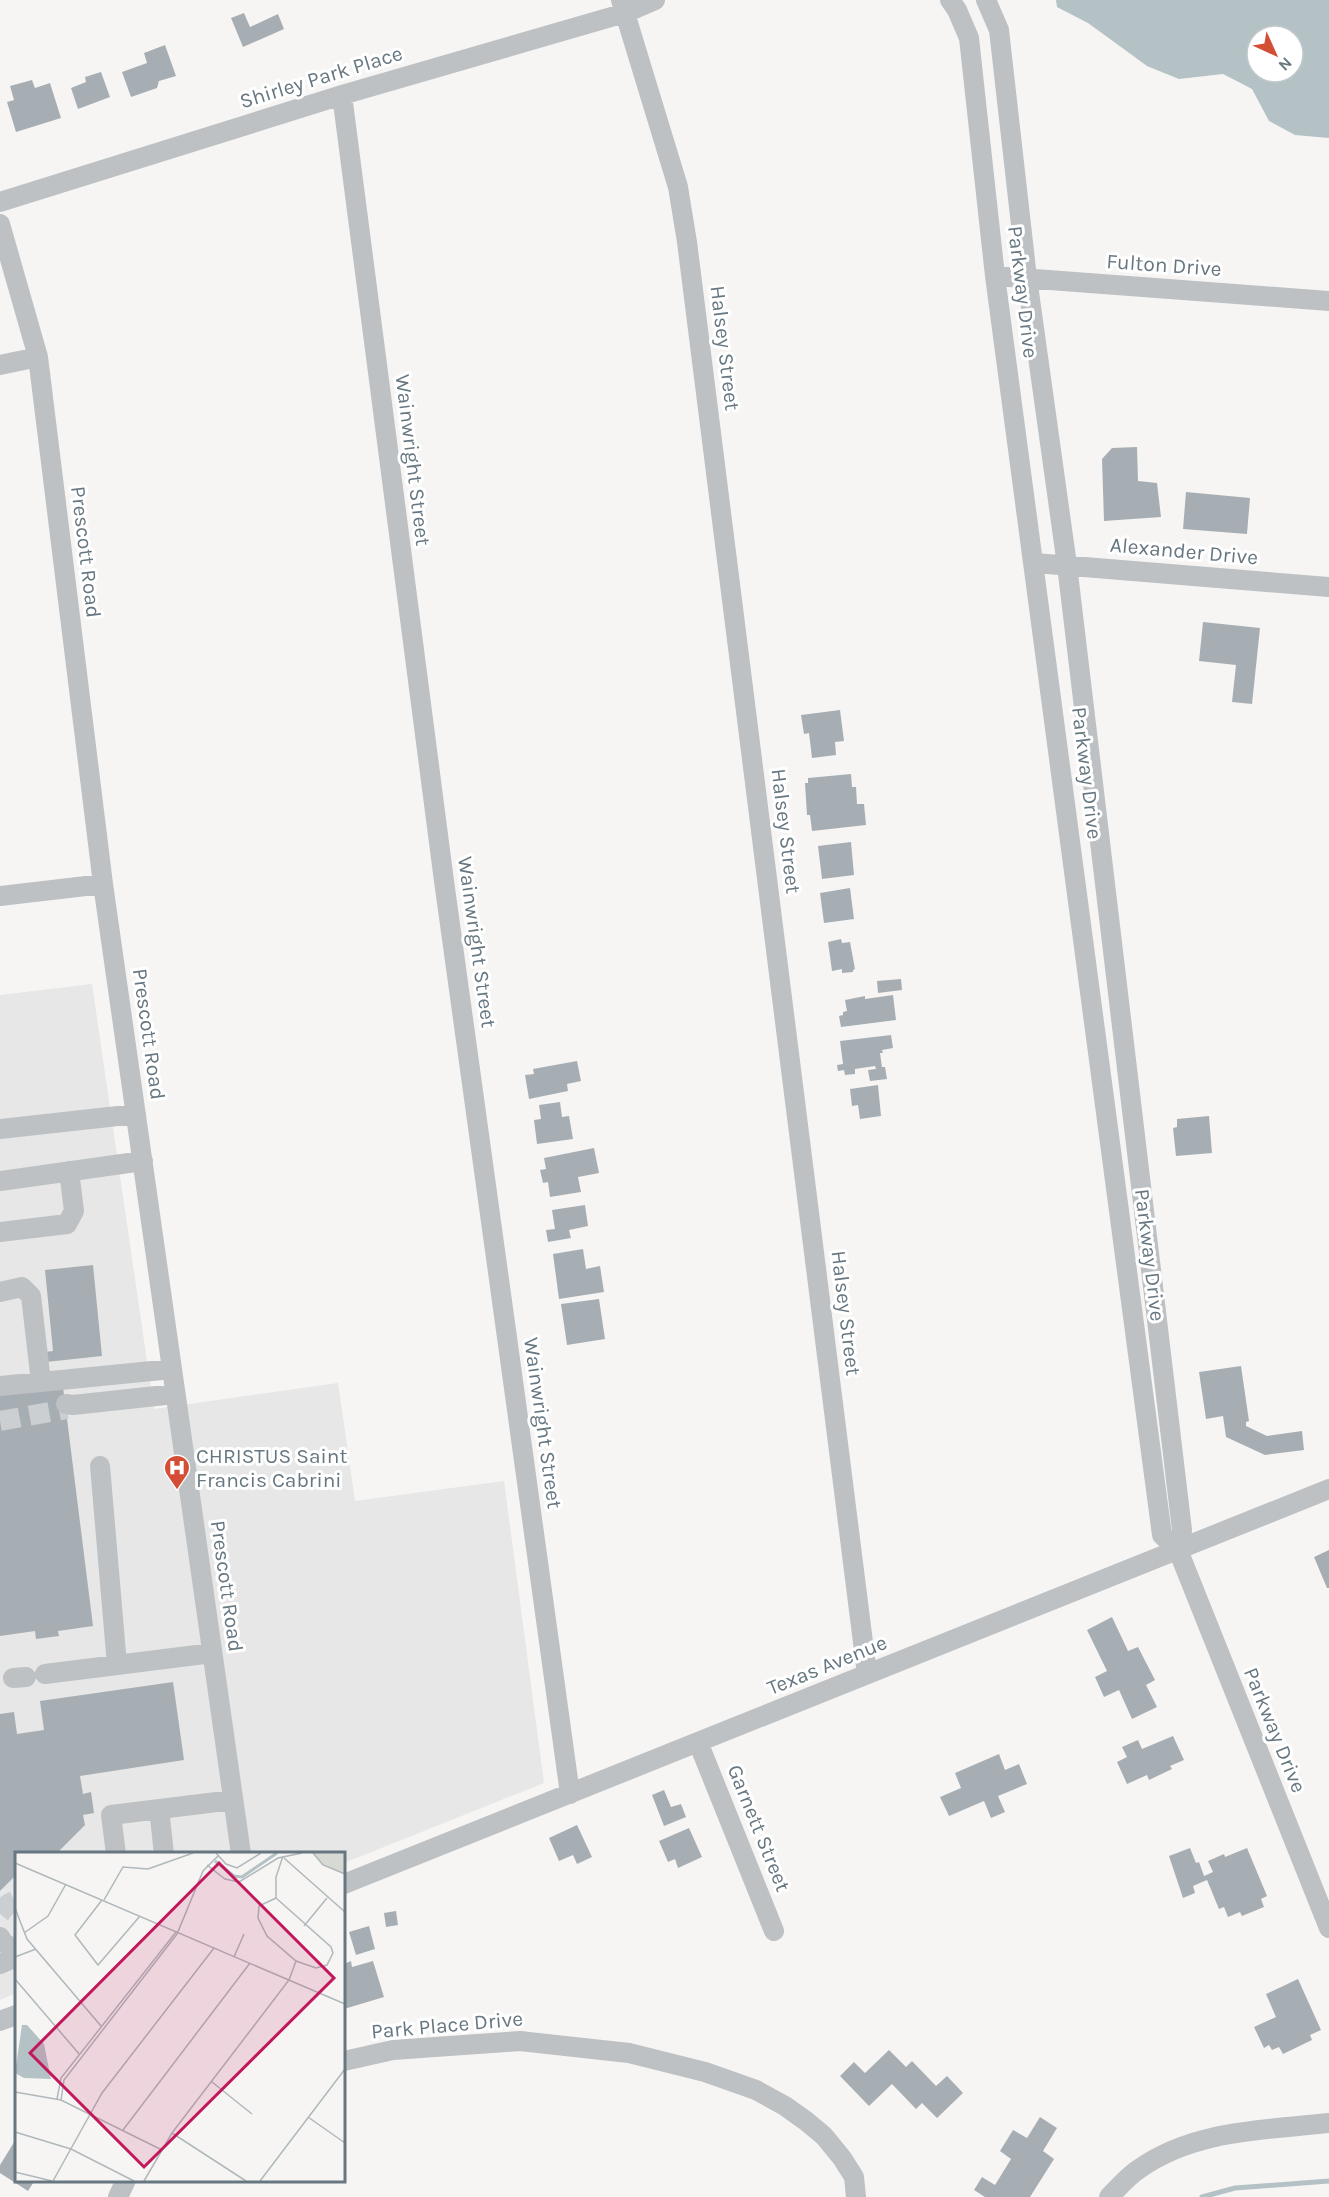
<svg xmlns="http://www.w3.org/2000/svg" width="1329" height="2197" font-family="Karla,sans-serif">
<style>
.built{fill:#e6e7e6}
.water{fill:#b5c2c5;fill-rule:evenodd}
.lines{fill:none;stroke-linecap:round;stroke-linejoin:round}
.stream{stroke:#b5c2c5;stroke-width:5}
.building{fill:#a7aeb3}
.minor-tunnel{stroke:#cbcfd1;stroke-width:20;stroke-dasharray:20 10;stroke-linecap:butt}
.minor{stroke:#bdc1c4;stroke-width:20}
.labels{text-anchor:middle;stroke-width:6;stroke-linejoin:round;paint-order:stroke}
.street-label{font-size:21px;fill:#677781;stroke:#fff}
.poi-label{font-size:21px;fill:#677781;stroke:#fff;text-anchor:start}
.inset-river{fill:none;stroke:#b5c2c5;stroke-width:3}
.inset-road{fill:none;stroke:#b0b8bb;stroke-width:1.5}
.view{fill:#c2185b;fill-opacity:0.15;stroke:#c2185b;stroke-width:3}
.inset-edge{fill:none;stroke:#677781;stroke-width:3}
</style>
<rect width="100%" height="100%" fill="#f6f5f3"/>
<path class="built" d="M92,984L154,1409L338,1383L355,1501L504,1481L544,1783L344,1863V1854H16V1993L0,2000V995Z"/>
<path class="water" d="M1056,0H1329V138L1295,135L1269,121L1252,89L1223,74L1179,79L1147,66L1088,23L1057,7ZM1257,36H1293V72H1257Z"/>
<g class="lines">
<path class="stream" d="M1202,2197L1235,2188L1329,2181"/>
</g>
<path class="building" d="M244,13L250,27L278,14L284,29L243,47L231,18Z
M165,45L176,76L159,81L157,88L131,97L122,72L147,63L144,53Z
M101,72L110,97L78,109L71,88L86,82L85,77Z
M32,80L35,88L50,83L61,118L16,132L7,102L14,100L10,86Z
M1137,447L1138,481L1157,483L1161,517L1104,521L1102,459L1112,448Z
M1186,492L1250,498L1247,534L1183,529Z
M1203,622L1260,628L1252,704L1232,702L1236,665L1199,661Z
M840,710L844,741L835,742L836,755L812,758L809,733L804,734L801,715Z
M851,774L852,787H856L857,804H864L866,825L812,831L810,815H807L805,783H808V778Z
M851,842L854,875L822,879L818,846Z
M850,888L854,919L824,923L820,893Z
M841,939L842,943L850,942L855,969L853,970V972L842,973V969L832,971L828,942Z
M901,979L902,990L878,993L877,981Z
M893,995L896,1020L841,1027L839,1016L843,1015V1012L847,1011L845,1000L865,996V999Z
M891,1035L893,1048L882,1050L883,1053H880L882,1067H885L887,1079L870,1081L868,1070L876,1069L875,1066L855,1069V1074L845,1075L844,1070L838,1071L837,1065L843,1064L840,1041Z
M577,1061L581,1081L567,1084L568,1091L529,1099L525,1075L534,1074L533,1069Z
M878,1085L881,1116L860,1119L858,1105L852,1106L850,1089Z
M560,1102L562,1117L569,1116L573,1139L537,1144L534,1120L541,1119L539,1105Z
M1209,1116L1212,1153L1176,1156L1173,1128L1177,1127V1119Z
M594,1148L599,1173L578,1177L581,1192L550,1197L548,1182L543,1183L540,1170L546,1169L544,1158Z
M585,1205L588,1226L569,1230L571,1238L548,1242L546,1230L555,1229L552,1210Z
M583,1249L586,1269L600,1266L604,1292L559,1299L553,1254Z
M93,1265L102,1356L46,1362L45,1352L53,1351L45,1270Z
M599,1299L605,1339L567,1345L561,1304Z
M1241,1366L1249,1421L1246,1422V1426L1267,1436L1302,1431L1304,1450L1265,1455L1226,1437L1223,1416L1206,1419L1199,1372Z
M63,1387L93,1626L58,1631L59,1636L36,1639L35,1631L0,1636V1395Z
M1329,1550V1588H1327L1314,1557Z
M1112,1617L1128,1651L1138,1647L1155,1680L1146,1685L1157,1707L1132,1719L1119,1690L1104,1697L1095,1677L1107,1671L1087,1630Z
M173,1682L184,1760L80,1776L83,1794L91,1792L94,1813L83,1815L85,1825L56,1854H16V1875L0,1891V1714L14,1712L17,1734L44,1730L40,1701Z
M1173,1736L1184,1760L1170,1766L1172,1769L1149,1780L1147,1775L1127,1784L1117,1762L1127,1757L1122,1747L1138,1740L1142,1749Z
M999,1754L1005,1770L1019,1764L1027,1784L998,1796L1005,1812L991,1818L984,1801L949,1816L940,1797L961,1788L955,1773Z
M664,1790L671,1807L681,1804L686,1817L664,1826L652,1795Z
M577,1825L592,1857L577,1864L573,1855L559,1861L549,1838Z
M689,1828L702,1857L678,1868L675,1859L668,1862L659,1841Z
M1190,1848L1196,1863L1199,1862L1204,1876L1213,1872L1208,1861L1224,1854L1225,1857L1247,1848L1267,1896L1261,1899L1264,1907L1242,1916L1240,1912L1228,1917L1224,1907L1219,1909L1207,1880L1193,1886L1195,1893L1183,1898L1169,1856Z
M396,1911L398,1925L386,1927L384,1913Z
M369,1926L375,1949L356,1955L349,1932Z
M351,1961L352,1967L373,1961L384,1997L344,2009V1964Z
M1298,1979L1321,2030L1310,2035L1312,2040L1283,2054L1279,2047L1272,2050L1269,2045L1264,2048L1254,2027L1276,2017L1266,1994Z
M889,2050L906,2067L912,2061L936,2086L947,2076L963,2093L937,2118L922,2103L916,2109L892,2084L869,2106L840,2076L854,2062L865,2073Z
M1040,2117L1057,2128L1043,2151L1054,2159L1030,2197H985L974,2190L982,2177L995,2185L1011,2159L1000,2151L1013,2130L1027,2138Z
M16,2139V2180H35L28,2191L0,2173V2165Z"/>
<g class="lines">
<path class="minor-tunnel" d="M0,1421L67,1409
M0,1914L8,1904L16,1900"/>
<path class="minor" d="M621,0L678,187L687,242L867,1674
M950,0L957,10L969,38L995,276L1162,1535L1178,1550L1329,1928
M986,0L999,30L1027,278L1067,565L1182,1530L1178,1550
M342,95L444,881L570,1794
M0,202L342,95L625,13L655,0
M0,224L38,357L103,884L241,1854
M995,276L1329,301
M0,365L38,357
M1035,563L1329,587
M0,896L103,884
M0,1129L136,1114
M0,1181L143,1161
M0,1232L67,1224L74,1211L69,1171
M0,1292L22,1287L31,1296L41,1382
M0,1386L172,1369
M66,1404L73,1405L175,1394
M100,1466L117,1665L212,1653
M45,1674L117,1665
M13,1678L26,1677
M698,1742L774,1931
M159,1809L164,1854
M116,1854L111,1815L233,1800
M344,1884L1329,1489
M0,1937L3,1942L16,1951
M0,1964L16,1957
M0,2021L16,2015
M344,2061L393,2050L520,2041L629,2053L705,2072L756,2090L785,2106L806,2121L824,2136L842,2158L854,2177L856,2197
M118,2197L126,2180
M1109,2197C1118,2188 1128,2176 1139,2169C1194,2130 1264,2130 1329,2123"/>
</g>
<defs>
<symbol id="hospital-pin" viewBox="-11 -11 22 30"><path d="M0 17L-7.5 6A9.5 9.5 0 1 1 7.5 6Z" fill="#d34e35" stroke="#fff"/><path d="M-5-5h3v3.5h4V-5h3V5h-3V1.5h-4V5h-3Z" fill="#fff"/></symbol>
</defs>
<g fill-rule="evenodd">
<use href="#hospital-pin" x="162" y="1453" width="30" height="40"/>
</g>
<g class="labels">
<g class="street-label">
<text transform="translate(321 77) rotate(-17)" y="7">Shirley Park Place</text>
<text transform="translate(1164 265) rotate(4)" y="7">Fulton Drive</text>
<text transform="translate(1023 292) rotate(83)" y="7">Parkway Drive</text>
<text transform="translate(725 348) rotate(83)" y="7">Halsey Street</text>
<text transform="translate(413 460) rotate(83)" y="7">Wainwright Street</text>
<text transform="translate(1184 551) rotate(5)" y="7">Alexander Drive</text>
<text transform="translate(86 552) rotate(83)" y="7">Prescott Road</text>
<text transform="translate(1087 773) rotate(83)" y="7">Parkway Drive</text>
<text transform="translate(786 831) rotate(83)" y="7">Halsey Street</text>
<text transform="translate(477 942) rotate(82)" y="7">Wainwright Street</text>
<text transform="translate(149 1034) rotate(82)" y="7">Prescott Road</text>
<text transform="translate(1150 1255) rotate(83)" y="7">Parkway Drive</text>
<text transform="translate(846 1313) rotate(83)" y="7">Halsey Street</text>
<text transform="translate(543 1423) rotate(82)" y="7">Wainwright Street</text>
<text transform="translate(227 1586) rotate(82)" y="7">Prescott Road</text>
<text transform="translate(827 1665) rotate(-22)" y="7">Texas Avenue</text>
<text transform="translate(1275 1730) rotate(68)" y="7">Parkway Drive</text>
<text transform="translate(759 1828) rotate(68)" y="7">Garnett Street</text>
<text transform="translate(447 2025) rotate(-5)" y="7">Park Place Drive</text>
</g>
<g class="poi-label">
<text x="196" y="1463">CHRISTUS Saint<tspan x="196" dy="24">Francis Cabrini</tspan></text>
</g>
</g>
<g transform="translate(15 1852)">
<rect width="330" height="330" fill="#f6f5f3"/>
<path d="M298,1H330V22L308,13Z" fill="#d6dad2"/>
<path d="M7,173H12L29,192L36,227L9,226L0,221Z" fill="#b5c2c5"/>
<path class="inset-river" d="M200,9L219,24L227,25L262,1"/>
<path class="inset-road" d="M201,1L211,12L222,16L246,1M298,1L308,13L330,22M269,6L330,60M0,11L330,152M192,13L210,27L224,30L263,6L287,1M261,46L244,54L243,66L252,84L281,109L301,116L312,113L318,101L316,95L261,46V25L268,4M87,48L60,83L83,113L125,64M89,48L108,15L133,17L178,1M0,56L12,87L86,174M289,74L312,46M9,81L33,64L51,32M0,105L21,97M219,105L229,82M0,127L65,203M197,230L237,262M0,240L46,248L147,298M42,247L46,226L161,80M46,248L49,228L162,82L188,19L203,4M293,265L330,291M108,278L235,111M0,280L56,297L119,329M157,281L231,329M0,320L37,329M38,329L87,241L199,96M129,329L157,281L274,128L281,109M245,329L330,217"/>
<path class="view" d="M204,11L319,126L129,315L15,201Z"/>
<rect width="330" height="330" class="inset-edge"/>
</g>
<g transform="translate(1275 54) rotate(135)"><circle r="28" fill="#ffffff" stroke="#c2c9cd" stroke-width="1.5"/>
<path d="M0-4.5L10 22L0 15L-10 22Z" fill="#d34e35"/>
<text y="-9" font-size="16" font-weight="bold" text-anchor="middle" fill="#677781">N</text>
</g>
</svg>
